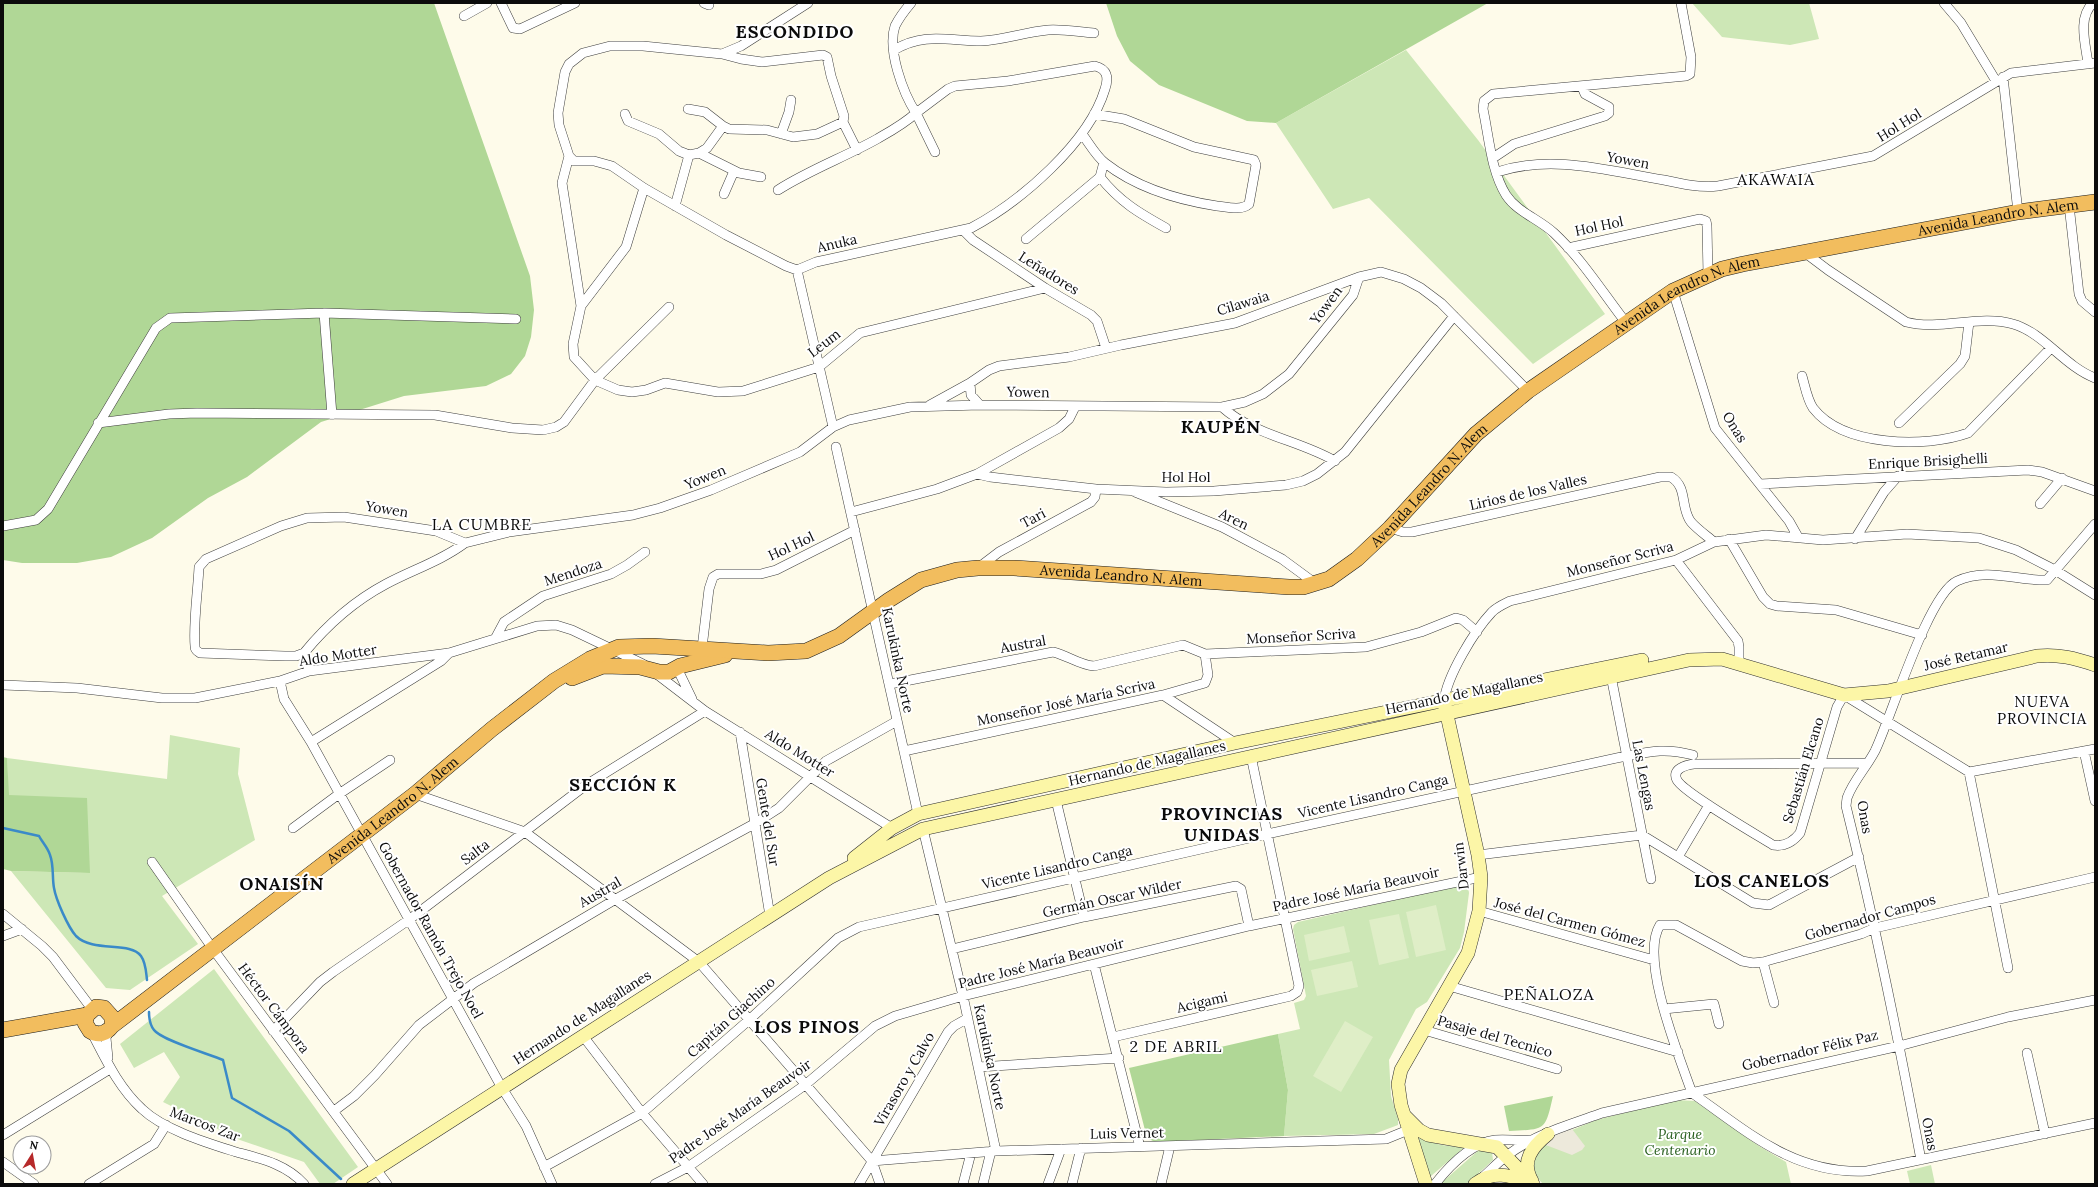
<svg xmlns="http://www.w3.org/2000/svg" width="2098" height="1187" font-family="Lora,serif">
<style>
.green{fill:#cde7b6}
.forest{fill:#b0d796}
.pitch{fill:#dfeec7}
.plaza{fill:#ede9db}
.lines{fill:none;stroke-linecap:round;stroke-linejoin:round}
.stream{stroke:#3a8ac8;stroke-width:2.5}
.minor-casing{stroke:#3e3e3e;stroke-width:10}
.secondary-casing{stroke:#2d2d2d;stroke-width:14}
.trunk-casing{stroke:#1c1c1c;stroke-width:16}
.minor{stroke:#fff;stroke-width:9}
.secondary{stroke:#fcf6a7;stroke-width:13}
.trunk{stroke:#f2bd5e;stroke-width:15}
.labels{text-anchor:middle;stroke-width:4;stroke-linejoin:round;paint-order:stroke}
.street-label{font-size:14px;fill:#0b0b0b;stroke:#fff}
.park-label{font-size:14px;font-style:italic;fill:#29601f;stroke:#fff}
.neighbourhood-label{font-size:15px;letter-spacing:1px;fill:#0b0b0b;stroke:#fff}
.quarter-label{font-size:16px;letter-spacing:1px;fill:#0b0b0b;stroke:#fff}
.district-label{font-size:18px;font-weight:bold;letter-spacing:1px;fill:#0b0b0b;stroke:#fff}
</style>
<rect width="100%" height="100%" fill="#fefbea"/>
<path class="green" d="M1692,3H1809L1819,39L1790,45L1722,37Z
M1406,50L1478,140L1605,314L1533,364L1369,198L1333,209L1276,123Z
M170,735L240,748L238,774L255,840L162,896L198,944L130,990L106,988L11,871L90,873L8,795L7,758L167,779Z
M1461,885L1468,886L1469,893L1464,932L1460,948L1427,1002L1416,1009L1389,1060L1391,1096L1398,1119V1125L1374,1134L1284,1136L1288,1090L1278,1034L1300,1029L1294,1003L1304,1000L1306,996L1293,929L1294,925L1298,922Z
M214,969L358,1167L333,1184H320L304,1162L240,1140L163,1102L180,1077L164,1052L134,1068L120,1044Z
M1676,1100L1695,1101L1759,1146L1786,1162L1791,1184H1543C1535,1176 1533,1170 1533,1159L1548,1140L1596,1120Z
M1418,1136C1433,1144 1448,1148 1466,1146L1431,1176L1429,1175Z
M1480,1149L1492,1152L1493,1160L1467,1184H1440Z
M1931,1165L1935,1184H1910L1907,1171Z"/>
<path class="forest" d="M3,3H434L530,276L534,310L531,337L525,356L511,374L486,386L404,396L321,422L247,477L208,498L152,538L111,557L77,563H22L3,560Z
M1106,3H1488L1276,123L1247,121L1159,85L1130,61L1117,36Z
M3,757L7,758L9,795L87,798L90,873L11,871L3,869Z
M1278,1034L1288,1090L1284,1136L1155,1142L1147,1138L1129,1068Z
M1553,1096C1545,1132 1545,1129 1509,1131L1504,1106Z"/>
<path class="pitch" d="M1436,905L1446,950L1416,957L1406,912Z
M1399,914L1409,958L1379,965L1369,920Z
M1344,926L1350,952L1309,961L1304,935Z
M1352,961L1358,987L1317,996L1311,970Z
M1345,1021L1373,1037L1341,1092L1313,1076Z"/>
<path class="plaza" d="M1569,1125L1585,1146L1582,1150L1572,1155L1538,1142Z"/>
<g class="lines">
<path class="stream" d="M3,828L39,836C42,842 48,848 50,855C54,865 52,878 54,888C56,900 68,927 76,936C93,953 130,941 141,956C146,963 146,972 147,980
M149,1012C149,1019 150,1025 154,1030C161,1040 209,1054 223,1060L232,1098L289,1131L341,1179"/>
<defs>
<path id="minor" d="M501,3L513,28L520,29L575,3
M704,3L709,5
M1944,3L1961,23L1996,81
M464,16L487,3
M894,50C925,32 948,41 981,41C1004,40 1025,32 1048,30C1063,29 1079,32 1094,33
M2088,64C2086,45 2077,18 2093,3
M2003,77L2018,212
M688,109L705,112L723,126L729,129L767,130L793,137L817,134L843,122L844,116L831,76L827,57L823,55L762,62L741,59L722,54
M625,114L628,121L659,134L679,151L689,155L699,153L739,173L761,177
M843,122L857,150
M781,134L789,112L791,100
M1082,134C1089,143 1096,156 1105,163C1137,188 1178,200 1217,206C1227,207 1241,211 1249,204L1256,165L1254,160L1194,147L1124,119L1094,114
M699,153L707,148L723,126
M569,156L574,161H594L612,166L644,188L726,235L786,266L797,270L816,262L971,228C1020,202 1089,143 1105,89C1109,77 1107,69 1095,66L1008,81L955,86L948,89L916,113C903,93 887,50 895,26C899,18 905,10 911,3
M1493,158L1514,144L1605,116L1609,113V107L1585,94L1582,87
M1104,162L1100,177C1120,202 1139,213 1166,228
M1497,172C1552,154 1609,171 1664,180C1682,184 1700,188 1718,186L1873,156L2011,73L2095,63
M644,188L626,247L581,306L573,344L574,357L595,380L618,390L632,392L646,390L665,383L718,392L743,391L819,367L860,333L1045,288
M778,190C809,170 845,157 877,139C891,131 904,124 916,113L935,152
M724,194L734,171
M2069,205L2079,294L2082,301L2095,312
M675,206L689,155
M964,231L973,240L1045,288L1091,315L1097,321L1106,348
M1026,239L1100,177
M1568,248L1700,219L1706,221L1707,226L1708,275
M1804,252L1828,270L1906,322C1941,331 1979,314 2013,324C2044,333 2064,366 2095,378
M797,270L833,427
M1673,291L1715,428L1789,521L1798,537
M581,306L562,183L569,156L559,125L558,113L565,72L569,64L583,53L610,46H643L722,54L741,46L808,3
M324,313L332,415
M1627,324C1603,293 1582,259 1554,233C1539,219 1517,212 1506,195C1491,171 1489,137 1483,109L1484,101L1493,94L1686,76L1690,74L1691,57L1681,3
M1802,376C1805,386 1807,399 1813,408C1843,447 1926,448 1968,433L2050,349
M970,383L971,395L980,405
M930,405L970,383L989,370L999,366L1069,357L1121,345L1235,323L1359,277L1381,272L1404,279L1421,288L1441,303L1528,391
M1222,407C1253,435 1299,440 1335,461
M98,423L169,414L197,413L435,415L512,428L543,430L556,427L564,422L595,380L669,307
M1899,423L1960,364L1965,356L1969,322
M836,447L918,814
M977,474L990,477L1096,489L1166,492L1214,491L1286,485L1303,481L1317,474L1345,452L1454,316
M1760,484L2028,470L2042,472L2095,491
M1135,492L1222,527L1282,559L1316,584
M2040,504L2062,478
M851,512L937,489L977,474L1059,428L1069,419L1075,407
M3,526L36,520L48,509L156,328L170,318L324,313L516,319
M1390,528L1403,532H1412L1660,477H1671C1688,487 1680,508 1691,522C1697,529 1707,536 1714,542
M1729,539L1763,597L1770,604L1777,606L1836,610L1922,635
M1855,539L1884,492L1898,476
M1676,560L1738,641L1739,647V663
M978,568L999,552L1091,502L1095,497L1096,489
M496,637L504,622L543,596L611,574L627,565L645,552
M702,648L709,589L713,577L718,574H761L776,570L855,530
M304,653L296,656H285L200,653C197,651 195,650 195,646C193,624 198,590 199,567L206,559L281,526L307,518L344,517L436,531L465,543L509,532L633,515L660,508L711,490L800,452L833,427L849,420L910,407L980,405L1222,407L1245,402L1263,394L1289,374L1353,295L1359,277
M677,668L692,699
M309,671L304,653C327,625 354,601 386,584C412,570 441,561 465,543
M654,672L705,711L892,828
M1611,676L1651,879
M280,681L284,699L311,742L502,1088L526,1126L552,1184
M890,684L1053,652C1067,655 1079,665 1094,666L1183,645L1205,654L1366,647L1421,632L1456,618L1463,620L1477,632
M3,685L77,688L162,698H195L280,681L309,671L449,653L537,626L556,625L572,630L643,664
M1163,695L1235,743
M1444,701C1447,676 1474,631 1492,612C1497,607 1504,604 1510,601L1676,560L1714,542L1766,535L1823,540L1907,534L1979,538L2016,550L2055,570L2095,595
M740,732L770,916
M311,742L441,661L449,653
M904,751L1163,695L1205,683L1208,675L1205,654
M2084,751L2095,801
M1867,763L1694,764C1686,765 1671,769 1677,780C1683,792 1757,835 1773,845C1785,847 1793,842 1800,833L1837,707L1844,695L1969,772L2095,749
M1969,772L2008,968
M415,794L525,832L699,962L872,1161L880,1184
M1056,800L1084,917
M293,828L339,794L390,760
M923,829L963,996L996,1151
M1478,855L1642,835L1753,903L1769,905L1859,857
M1678,857L1709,805
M152,862L213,949L387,1184
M1479,911L1654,960
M3,914L42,946L53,957L92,1009
M3,936L22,929
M952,949L1084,917L1236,886L1241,889L1249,926
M1763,962L1774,1003
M1094,964L1140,1147
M1449,986L1678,1052
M1664,1009L1714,1004L1719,1024
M1424,1030L1557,1069
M273,1031L320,982L333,972L410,919L586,785L705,711
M92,1033C106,1060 119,1088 142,1109C164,1130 208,1143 236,1152C262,1159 286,1164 304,1184
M583,1036L642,1113L703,1184
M1113,1037L1291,996L1297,992L1299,986L1251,756
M2027,1053L2045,1134
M108,1058L106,1038L109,1030
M978,1067L1119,1058
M1692,1093C1679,1056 1639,958 1660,925H1676L1742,961L1753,963L1763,962L1861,934L1875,928L2095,877
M1692,1093C1748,1132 1794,1175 1867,1171L2095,1123
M334,1111L354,1096L375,1075L419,1025L474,983L616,899L754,824L779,808L826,761L897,721
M3,1135L110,1069
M1921,1160C1899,1042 1875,923 1846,806L1847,798C1853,781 1866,768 1875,751C1891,718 1928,594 1957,581C1989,567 2015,581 2047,580L2095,524
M872,1161L996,1151L1386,1139L1408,1130
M3,1162L34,1184
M544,1167L642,1113L749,1020L838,938L859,927L1267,834L1626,756C1652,751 1667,748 1693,755
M1483,1177C1492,1169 1500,1160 1509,1154C1536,1134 1571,1124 1602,1113L1899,1046L2008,1017L2095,1000
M89,1184L154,1144L166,1125
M655,1184L688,1167L805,1085L875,1026L895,1016L963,996L1249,926L1481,877
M859,1184L948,1032L954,1026L968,1018
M963,1184L971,1153
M983,1184L991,1151
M1048,1184L1061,1149
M1072,1184L1081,1148
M1161,1184L1170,1146
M1435,1184C1450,1165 1471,1143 1495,1140C1507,1139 1518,1141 1530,1140"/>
<path id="secondary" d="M854,858L892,828L918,814L1235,743L1642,660
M1405,1116L1419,1130L1428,1135L1497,1147L1533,1184
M1532,1181C1520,1161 1533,1146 1548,1134
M353,1184L829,878L923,829L1689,660L1722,659L1844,695L1888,691L2037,656C2058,654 2075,658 2095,665
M1426,1184L1401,1105L1398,1084L1401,1070L1468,953L1479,911L1481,877L1478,855L1445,706
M1475,1184C1493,1170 1510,1175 1529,1183"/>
<g id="trunk">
<path d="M572,678L603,666L640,667L659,672H669L680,666L725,655"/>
<path id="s1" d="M112,1026V1017L104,1008L96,1007L87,1015L85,1023L90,1031C98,1036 106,1034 112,1026L415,794L492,729L554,681L590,659L619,647L652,646L768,653L806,651L839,636L889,600L921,580L957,570L978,568H1014L1289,587H1303L1329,579L1357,559L1390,528L1476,434L1528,391L1673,291L1722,269L1743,264L2018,212L2095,202"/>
<path d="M3,1030L87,1015"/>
</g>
</defs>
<use href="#minor" class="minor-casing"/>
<use href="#secondary" class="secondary-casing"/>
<use href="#trunk" class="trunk-casing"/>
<use href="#minor" class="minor"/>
<use href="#secondary" class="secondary"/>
<use href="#trunk" class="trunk"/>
</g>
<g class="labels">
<g class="street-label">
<text transform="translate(1899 125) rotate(-32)" y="5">Hol Hol</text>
<text transform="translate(1628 160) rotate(10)" y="5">Yowen</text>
<text dy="5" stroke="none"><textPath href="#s1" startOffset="2238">Avenida Leandro N. Alem</textPath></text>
<text transform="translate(1599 226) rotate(-12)" y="5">Hol Hol</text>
<text transform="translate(837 243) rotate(-13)" y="5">Anuka</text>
<text transform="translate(1049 273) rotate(32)" y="5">Leñadores</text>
<text dy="5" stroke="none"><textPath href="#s1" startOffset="1914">Avenida Leandro N. Alem</textPath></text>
<text transform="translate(1243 303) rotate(-17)" y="5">Cilawaia</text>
<text transform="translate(1326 305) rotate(-53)" y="5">Yowen</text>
<text transform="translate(824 343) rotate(-37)" y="5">Leum</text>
<text transform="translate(1028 392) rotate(1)" y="5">Yowen</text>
<text transform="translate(1735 427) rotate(58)" y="5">Onas</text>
<text transform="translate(1928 461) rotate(-3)" y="5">Enrique Brisighelli</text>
<text transform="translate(705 477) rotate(-22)" y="5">Yowen</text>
<text x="1186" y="482">Hol Hol</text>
<text dy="5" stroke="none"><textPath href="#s1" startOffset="1590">Avenida Leandro N. Alem</textPath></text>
<text transform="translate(1528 492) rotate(-13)" y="5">Lirios de los Valles</text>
<text transform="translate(387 509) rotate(9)" y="5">Yowen</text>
<text transform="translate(1033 518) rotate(-28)" y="5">Tari</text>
<text transform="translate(1234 519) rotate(26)" y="5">Aren</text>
<text transform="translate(791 546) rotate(-25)" y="5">Hol Hol</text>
<text transform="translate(1620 559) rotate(-14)" y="5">Monseñor Scriva</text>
<text transform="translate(573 572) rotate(-18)" y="5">Mendoza</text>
<text dy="5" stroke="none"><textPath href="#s1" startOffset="1243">Avenida Leandro N. Alem</textPath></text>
<text transform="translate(1301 636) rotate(-3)" y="5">Monseñor Scriva</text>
<text transform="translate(1023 644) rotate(-10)" y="5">Austral</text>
<text transform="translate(338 655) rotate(-9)" y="5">Aldo Motter</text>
<text transform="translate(1966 656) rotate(-13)" y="5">José Retamar</text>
<text transform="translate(898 660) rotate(78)" y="5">Karukinka Norte</text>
<text transform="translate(1464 693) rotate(-12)" y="5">Hernando de Magallanes</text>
<text transform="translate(1066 702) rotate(-12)" y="5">Monseñor José María Scriva</text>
<text transform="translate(800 753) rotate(32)" y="5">Aldo Motter</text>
<text transform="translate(1147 763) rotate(-13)" y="5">Hernando de Magallanes</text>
<text transform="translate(1803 770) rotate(-73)" y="5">Sebastián Elcano</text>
<text transform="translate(1644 775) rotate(79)" y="5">Las Lengas</text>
<text transform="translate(1373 796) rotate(-13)" y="5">Vicente Lisandro Canga</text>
<text dy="5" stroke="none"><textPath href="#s1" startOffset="438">Avenida Leandro N. Alem</textPath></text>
<text transform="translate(1865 817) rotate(80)" y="5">Onas</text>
<text transform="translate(768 822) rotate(81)" y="5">Gente del Sur</text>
<text transform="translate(475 852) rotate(-37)" y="5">Salta</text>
<text transform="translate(1461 866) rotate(-97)" y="5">Darwin</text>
<text transform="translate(1057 867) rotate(-13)" y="5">Vicente Lisandro Canga</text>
<text transform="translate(1356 889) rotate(-12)" y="5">Padre José María Beauvoir</text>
<text transform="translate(600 892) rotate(-30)" y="5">Austral</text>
<text transform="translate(1112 898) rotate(-12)" y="5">Germán Oscar Wilder</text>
<text transform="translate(1870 917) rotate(-16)" y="5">Gobernador Campos</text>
<text transform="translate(1570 922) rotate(15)" y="5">José del Carmen Gómez</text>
<text transform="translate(431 930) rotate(61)" y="5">Gobernador Ramón Trejo Noel</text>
<text transform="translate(1041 963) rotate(-14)" y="5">Padre José María Beauvoir</text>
<text transform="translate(1202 1002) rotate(-13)" y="5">Acigami</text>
<text transform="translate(274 1008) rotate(53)" y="5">Héctor Cámpora</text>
<text transform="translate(582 1017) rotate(-33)" y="5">Hernando de Magallanes</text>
<text transform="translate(731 1017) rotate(-42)" y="5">Capitán Giachino</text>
<text transform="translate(1495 1036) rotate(16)" y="5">Pasaje del Tecnico</text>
<text transform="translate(1810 1050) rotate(-13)" y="5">Gobernador Félix Paz</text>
<text transform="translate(990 1057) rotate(78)" y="5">Karukinka Norte</text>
<text transform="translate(904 1079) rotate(-60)" y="5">Virasoro y Calvo</text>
<text transform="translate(740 1111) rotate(-35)" y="5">Padre José María Beauvoir</text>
<text transform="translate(205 1124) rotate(21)" y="5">Marcos Zar</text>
<text transform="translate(1127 1133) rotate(-1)" y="5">Luis Vernet</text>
<text transform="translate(1930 1134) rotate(79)" y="5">Onas</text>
</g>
<g class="park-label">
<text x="1680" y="1139">Parque<tspan x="1680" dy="16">Centenario</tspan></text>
</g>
<g class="neighbourhood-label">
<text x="2042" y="707">NUEVA<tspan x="2042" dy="17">PROVINCIA</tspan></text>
</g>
<g class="quarter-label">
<text x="1776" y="185">AKAWAIA</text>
<text x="482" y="530">LA CUMBRE</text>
<text x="1549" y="1000">PEÑALOZA</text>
<text x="1176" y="1052">2 DE ABRIL</text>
</g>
<g class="district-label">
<text x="795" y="38">ESCONDIDO</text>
<text x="1221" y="433">KAUPÉN</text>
<text x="623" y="791">SECCIÓN K</text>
<text x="1222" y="820">PROVINCIAS<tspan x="1222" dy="21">UNIDAS</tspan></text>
<text x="1762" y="887">LOS CANELOS</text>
<text x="282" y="890">ONAISÍN</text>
<text x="807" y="1033">LOS PINOS</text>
</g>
</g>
<rect width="2098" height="1187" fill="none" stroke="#0b0b0b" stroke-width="8"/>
<g transform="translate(32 1155) rotate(11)"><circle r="19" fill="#ffffff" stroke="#9d9d9d"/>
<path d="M0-3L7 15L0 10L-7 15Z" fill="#b6292a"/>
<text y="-6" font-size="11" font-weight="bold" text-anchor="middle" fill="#0b0b0b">N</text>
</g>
</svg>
